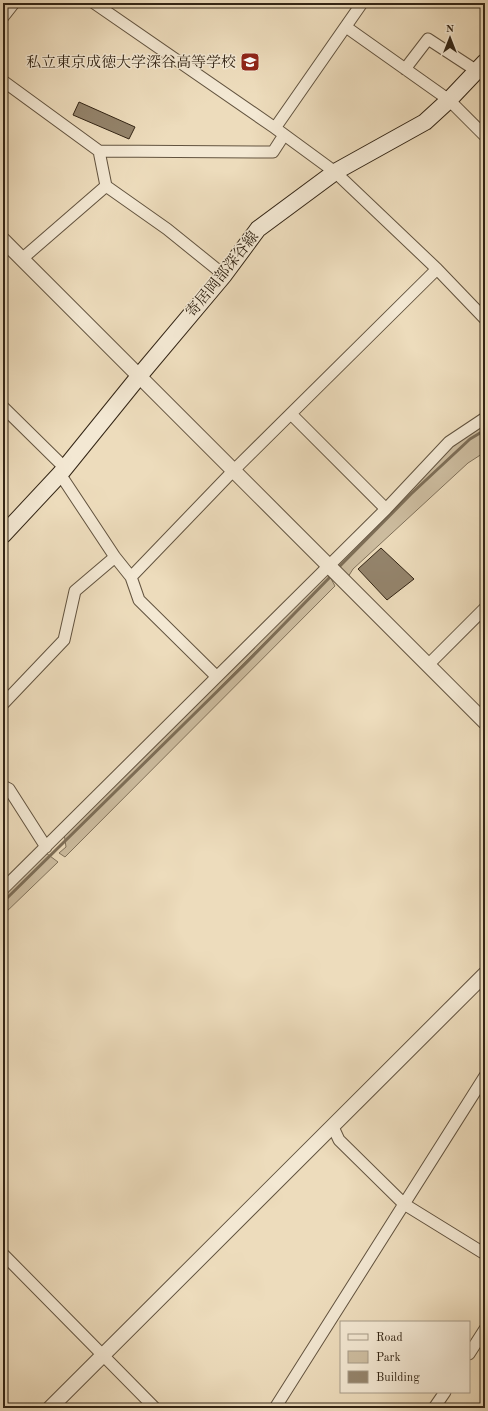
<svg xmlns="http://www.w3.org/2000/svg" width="488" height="1411" font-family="'Old Standard TT','Noto Serif JP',serif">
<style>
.green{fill:#cdbda0;stroke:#80715a;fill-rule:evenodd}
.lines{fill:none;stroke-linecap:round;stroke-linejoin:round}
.stream{stroke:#7d6e57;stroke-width:3}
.building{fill:#94846c;stroke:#332515}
.minor-casing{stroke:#62533f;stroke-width:13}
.tertiary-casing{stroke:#62533f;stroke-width:16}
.secondary-casing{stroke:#332515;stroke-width:18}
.minor{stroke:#f3e8d3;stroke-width:11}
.tertiary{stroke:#f3e8d3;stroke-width:14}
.secondary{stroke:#f3e8d3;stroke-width:16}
.labels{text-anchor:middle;stroke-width:3;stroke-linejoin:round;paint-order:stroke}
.poi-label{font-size:15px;fill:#332515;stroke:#f3e8d3;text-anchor:end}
.street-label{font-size:15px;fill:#332515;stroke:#f3e8d3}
</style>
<rect width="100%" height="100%" fill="#eddcbc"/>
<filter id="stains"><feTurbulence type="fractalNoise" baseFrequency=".005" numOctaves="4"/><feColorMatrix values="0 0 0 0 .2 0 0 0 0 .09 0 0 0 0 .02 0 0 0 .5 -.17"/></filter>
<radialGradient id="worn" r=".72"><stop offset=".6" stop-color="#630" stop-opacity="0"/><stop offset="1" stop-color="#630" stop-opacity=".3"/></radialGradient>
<path class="green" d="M485,422V452L468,463L353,569L348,577L334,562L451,444Z
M324,574L330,577L335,586L65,857L59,853L66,847L64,833ZM306,601L218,690V689Z
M46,853L58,862L3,915V895Z"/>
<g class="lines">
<path class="stream" d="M337,569L411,494L470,439L485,430
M3,902L245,664L332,575"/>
</g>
<path class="building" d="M79,102L135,127L129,139L73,115Z
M381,548L414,579L387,600L358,569Z"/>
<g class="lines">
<defs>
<path id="minor" d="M94,3L275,128L335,172L437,269L485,319
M3,17L14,3
M346,27L449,100L485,136
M405,69L428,39L477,71
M3,81L99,151L106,186L167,229L224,275
M275,128L362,3
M99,151L273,152L284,135
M23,258L106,186
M3,407L65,468
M291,414L386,509
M60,474L115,557L131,577L139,600L216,676
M131,577L233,471L437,269
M428,665L485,608
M3,704L64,640L75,591L115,557
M3,786L9,789L46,847
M3,889L386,509L449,442L485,418
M333,1127L339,1140L404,1204L485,1254
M3,1254L155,1408
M469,1354L485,1329
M275,1408L485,1076
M434,1408L445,1392"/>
<path id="tertiary" d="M3,240L485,722
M50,1408L485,974"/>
<path id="secondary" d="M3,535L60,474L140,375L224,275L258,229L335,172L425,122L449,100L485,62"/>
</defs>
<use href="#minor" class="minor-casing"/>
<use href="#tertiary" class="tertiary-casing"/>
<use href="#secondary" class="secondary-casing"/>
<use href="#minor" class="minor"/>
<use href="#tertiary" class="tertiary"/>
<use href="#secondary" class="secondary"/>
</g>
<defs>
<symbol id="school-square" viewBox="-11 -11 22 22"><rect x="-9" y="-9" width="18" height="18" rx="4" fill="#8f2418" stroke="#f3e8d3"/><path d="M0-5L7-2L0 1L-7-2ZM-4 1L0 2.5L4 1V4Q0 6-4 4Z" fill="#fff"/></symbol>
</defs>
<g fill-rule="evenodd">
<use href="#school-square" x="239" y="51" width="22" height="22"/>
</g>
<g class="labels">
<g class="poi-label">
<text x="236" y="67">私立東京成徳大学深谷高等学校</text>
</g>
<g class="street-label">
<text transform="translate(222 274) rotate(-51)" y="5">寄居岡部深谷線</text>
</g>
</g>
<rect width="488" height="1411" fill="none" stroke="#eddcbc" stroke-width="16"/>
<rect x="4" y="4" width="480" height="1403" fill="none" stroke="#332515" stroke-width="2"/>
<rect x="8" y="8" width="472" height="1395" fill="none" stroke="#332515"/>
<rect x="340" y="1321" width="130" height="72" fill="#f3e8d3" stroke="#a69a87"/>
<rect x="348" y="1334" width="20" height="6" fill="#f3e8d3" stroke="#a69a87"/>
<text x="376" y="1341" font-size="12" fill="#332515">Road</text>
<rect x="348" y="1351" width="20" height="12" fill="#cdbda0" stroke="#a69a87"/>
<text x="376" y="1361" font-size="12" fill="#332515">Park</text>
<rect x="348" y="1371" width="20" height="12" fill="#94846c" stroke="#a69a87"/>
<text x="376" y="1381" font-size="12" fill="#332515">Building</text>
<g transform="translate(450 38)" stroke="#f3e8d3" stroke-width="3" paint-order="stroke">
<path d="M0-3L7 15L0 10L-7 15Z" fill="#332515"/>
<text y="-6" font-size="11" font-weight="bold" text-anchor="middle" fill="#332515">N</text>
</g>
<rect width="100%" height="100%" filter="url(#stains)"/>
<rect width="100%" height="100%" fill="url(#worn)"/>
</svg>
